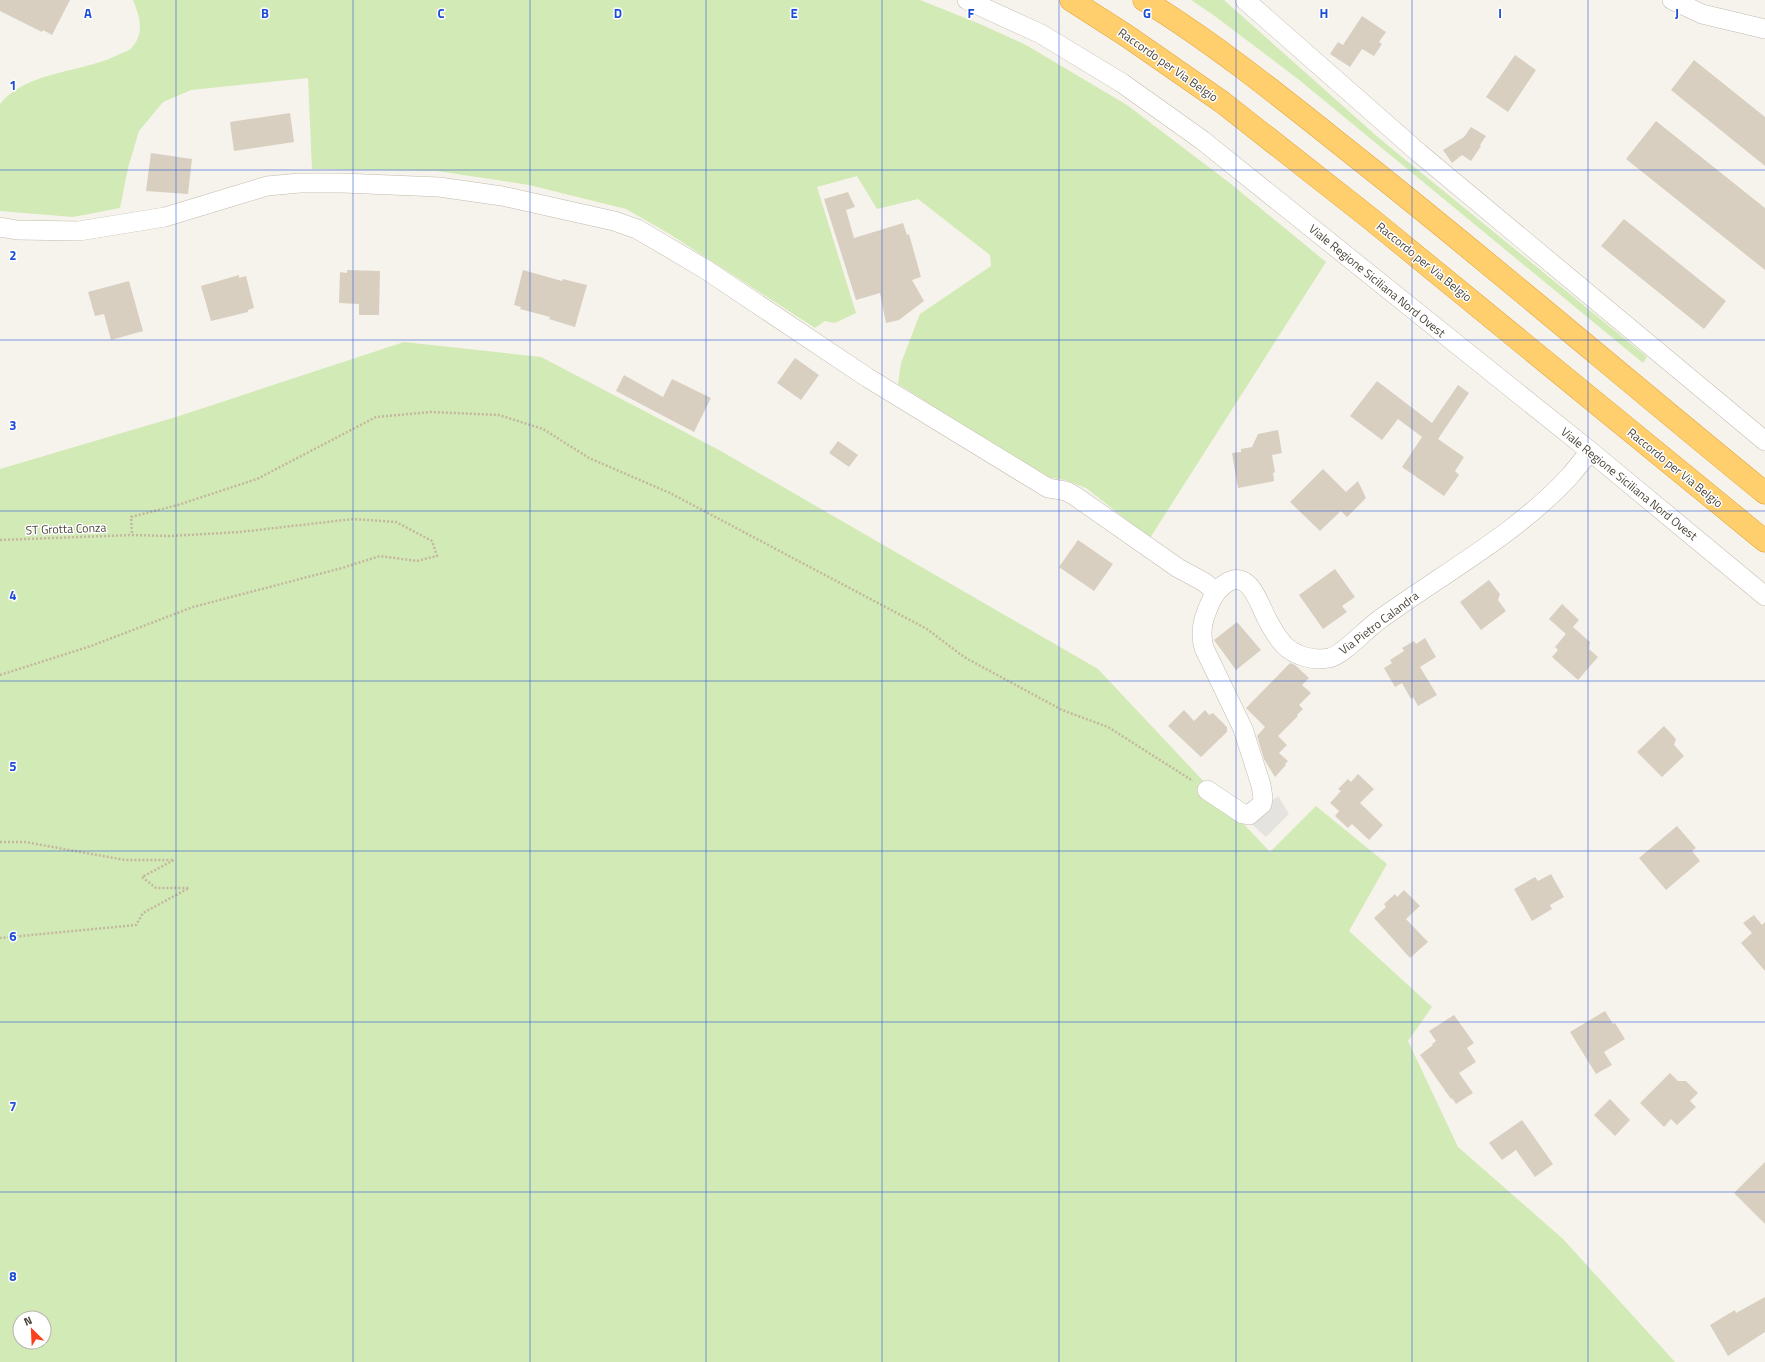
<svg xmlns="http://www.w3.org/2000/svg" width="1765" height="1362" font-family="'Titillium Web',sans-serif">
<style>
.green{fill:#d2eab5;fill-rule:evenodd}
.parking{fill:#e5e3e0}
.building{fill:#d8cfc1}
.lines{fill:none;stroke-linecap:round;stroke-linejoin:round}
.minor-casing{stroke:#c2bbae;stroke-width:20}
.highway-casing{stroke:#e0a43c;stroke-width:23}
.path{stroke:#c4b79f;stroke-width:2.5;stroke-dasharray:2 2;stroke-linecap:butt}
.minor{stroke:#fff;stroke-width:19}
.highway{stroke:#ffcf6e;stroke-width:22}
.grid{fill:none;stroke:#1d4ed8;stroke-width:1;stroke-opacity:0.55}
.labels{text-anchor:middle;stroke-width:3;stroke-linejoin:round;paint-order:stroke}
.street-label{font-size:12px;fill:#4b4439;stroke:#fff}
.grid-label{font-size:13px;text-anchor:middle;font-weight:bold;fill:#1d4ed8;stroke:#fff;stroke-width:3;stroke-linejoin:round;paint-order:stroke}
</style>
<rect width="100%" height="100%" fill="#f6f3ec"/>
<path class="green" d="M133,0H920L980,24L1026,45L1127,105L1231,184L1326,262L1150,538L1086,488L1065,480L1046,477L898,384L901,363L920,314L991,266L990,255L918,199L877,209L857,176L817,187L856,313L835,323L825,321L815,328L668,233L626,209L529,185L437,171L312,169L308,78L191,90L163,102L139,131L128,168L120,208L73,217L0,211V104C27,70 84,73 120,54C124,52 131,50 133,46C145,32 139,15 133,0Z
M1191,0H1224L1380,139L1647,357L1643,363L1298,79L1212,14Z
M404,342L541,357L719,450L1098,669L1270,852L1316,806L1387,864L1349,931L1432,1007L1408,1041L1458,1147L1563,1239L1675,1362H0V469L176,417ZM20,1318H44V1342H20Z"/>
<path class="parking" d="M1278,796L1289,814L1266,837L1247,820Z"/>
<path class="building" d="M0,0H70L52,35L43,30L42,32L0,11Z
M1362,16L1386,32L1379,42L1382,44L1374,56L1362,49L1350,67L1330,54L1338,42L1343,45Z
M1515,55L1536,70L1508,112L1486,97Z
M1694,60L1765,117V166L1671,90Z
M290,113L294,142L234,151L230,122Z
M1656,121L1765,208V270L1626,159Z
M1471,127L1486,136L1480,145L1481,146L1471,161L1462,155L1452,163L1443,150L1464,137Z
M151,153L192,159L188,194L146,191Z
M848,192L855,207L846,210L854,238L903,223L907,235L909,234L921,277L912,280L924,301L899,320L886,323L880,293L856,300L824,199Z
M1624,219L1726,301L1704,329L1601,246Z
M347,270L380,271L379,315H359V304L339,303L340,272L347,273Z
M523,270L562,281L563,279L587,285L575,327L549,319L550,317L520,309L521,307L514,305Z
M239,275V278L246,276L254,308L248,310V312L211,321L201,286Z
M129,281L143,331L111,340L104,314L95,316L88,292Z
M795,358L819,375L801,400L777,383Z
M624,375L663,397L672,379L711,398L694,432L616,391Z
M1377,381L1432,423L1458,385L1469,393L1438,439L1464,457L1455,471L1459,475L1444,496L1402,467L1422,437L1398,419L1382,440L1350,416Z
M1278,430L1282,453L1272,455L1275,472L1273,473L1274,481L1238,488L1232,453L1241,452V449L1252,447L1258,434Z
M838,441L858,455L849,467L829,453Z
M1323,469L1346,492L1358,481L1366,498L1347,517L1341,511L1320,531L1290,502Z
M1078,540L1113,564L1094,591L1059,567Z
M1335,569L1355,597L1342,606L1347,612L1323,629L1299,595Z
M1489,580L1500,594L1498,600L1506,611L1481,630L1460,602Z
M1562,604L1579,620L1573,627L1590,642L1589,649L1598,657L1578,680L1552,657L1558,650L1555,647L1570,629L1566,634L1549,619Z
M1237,622L1261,650L1236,670L1214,640Z
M1425,638L1436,657L1420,667L1437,695L1418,706L1413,697L1411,699L1402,683L1395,687L1384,668L1392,663L1390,660L1404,651L1402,648L1414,641L1416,644Z
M1290,663L1295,665L1309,678L1302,685L1311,693L1299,705L1303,709L1297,715L1298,716L1278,736L1287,745L1279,753L1288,761L1285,764L1286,765L1275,777L1264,759L1257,736L1265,727L1246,708Z
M1184,710L1194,721L1205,710L1209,715L1213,713L1227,727V732L1201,757L1168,726Z
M1664,726L1676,739L1674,745L1684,756L1662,777L1637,752Z
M1358,774L1374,789L1360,803L1383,825L1369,840L1352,824L1348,828L1335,816L1339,811L1330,803L1341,791L1338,789L1348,779L1351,782Z
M1677,826L1696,848L1692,851L1700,861L1666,890L1639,858Z
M1551,874L1564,897L1550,905L1552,909L1532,921L1514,889L1535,877L1538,881Z
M1404,890L1420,906L1406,919L1428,942L1410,958L1374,918L1386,907L1384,904L1395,894L1397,897Z
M1754,915L1762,925L1765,922V971L1741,943L1752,933L1743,923Z
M1605,1011L1613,1024L1615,1023L1625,1039L1604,1052L1612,1065L1596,1074L1570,1032Z
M1454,1015L1474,1043L1467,1048L1476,1062L1459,1073L1473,1093L1456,1104L1452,1098L1451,1099L1420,1055L1433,1045L1432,1044L1436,1041L1429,1031Z
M1670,1073L1678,1081H1686L1698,1093L1690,1101L1696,1107L1677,1125L1671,1119L1664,1127L1640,1103Z
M1610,1099L1630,1120L1615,1136L1594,1115Z
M1522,1120L1553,1164L1535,1177L1516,1150L1502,1160L1489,1143Z
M1765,1162V1224L1734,1193Z
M1765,1297V1332L1728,1356L1710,1325L1735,1310L1736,1313Z"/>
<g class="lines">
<defs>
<path id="minor" d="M967,0L1041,34L1122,83L1202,140L1590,451L1765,596
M1245,0L1419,153L1765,441
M1672,0L1702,14L1765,29
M0,227L17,230L79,231L165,217L267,186L300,183H343L439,187L502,196L614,221L637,229L705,269L868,378L1048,488L1066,491L1075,496L1178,568L1204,582L1216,592
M1207,790L1243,814L1249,815L1262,804L1263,798L1261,785L1243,729L1204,648C1199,630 1204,616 1212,599C1216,592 1221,586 1228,582C1249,570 1259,603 1266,617C1271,627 1277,637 1284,645C1295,656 1313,661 1329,658C1342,656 1366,629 1379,620C1442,574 1515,535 1569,477C1576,469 1583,460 1590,451"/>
<path id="highway" d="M1071,0L1127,36L1222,102L1371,219L1765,541
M1144,0C1222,48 1293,107 1365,164C1500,271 1631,384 1765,493"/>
</defs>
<use href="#minor" class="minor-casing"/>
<use href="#highway" class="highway-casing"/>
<path class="path" d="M0,540L132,535
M0,675L91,646L193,607L342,568L380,556L417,561L437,556L432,541L396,522L353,519L240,532L170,536L132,535L131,517L178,505L257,479L376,417L431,412L499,415L543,429L589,458L670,493L927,629L964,657L1062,710L1108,727L1193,781
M0,842H25L125,860H174L142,877L156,888H189L143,913L136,925L0,938"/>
<use href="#minor" class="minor"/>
<use href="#highway" class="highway"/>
</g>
<path class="grid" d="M176,0V1362M353,0V1362M530,0V1362M706,0V1362M882,0V1362M1059,0V1362M1236,0V1362M1412,0V1362M1588,0V1362M0,170H1765M0,340H1765M0,511H1765M0,681H1765M0,851H1765M0,1022H1765M0,1192H1765"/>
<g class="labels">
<g class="street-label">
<text transform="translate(1168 65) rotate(35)" y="4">Raccordo per Via Belgio</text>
<text transform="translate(1424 262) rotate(39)" y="4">Raccordo per Via Belgio</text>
<text transform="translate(1377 281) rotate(39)" y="4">Viale Regione Siciliana Nord Ovest</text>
<text transform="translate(1675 468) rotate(39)" y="4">Raccordo per Via Belgio</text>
<text transform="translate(1629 484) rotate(39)" y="4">Viale Regione Siciliana Nord Ovest</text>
<text transform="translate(66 529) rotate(-2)" y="4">ST Grotta Conza</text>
<text transform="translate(1379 623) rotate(-37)" y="4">Via Pietro Calandra</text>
</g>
</g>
<g class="grid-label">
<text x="88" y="18">A</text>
<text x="265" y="18">B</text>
<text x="441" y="18">C</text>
<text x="618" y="18">D</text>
<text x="794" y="18">E</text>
<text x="971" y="18">F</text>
<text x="1147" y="18">G</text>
<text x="1324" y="18">H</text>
<text x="1500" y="18">I</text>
<text x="1677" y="18">J</text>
<text x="13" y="90">1</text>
<text x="13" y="260">2</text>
<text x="13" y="430">3</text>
<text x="13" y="600">4</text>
<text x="13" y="771">5</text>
<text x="13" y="941">6</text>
<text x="13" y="1111">7</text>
<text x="13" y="1281">8</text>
</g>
<g transform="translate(32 1330) rotate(336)"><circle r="19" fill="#ffffff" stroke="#b7b4b0"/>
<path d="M0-3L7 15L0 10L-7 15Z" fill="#fc3f1d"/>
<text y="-6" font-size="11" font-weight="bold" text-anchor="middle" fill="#4b4439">N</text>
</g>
</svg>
